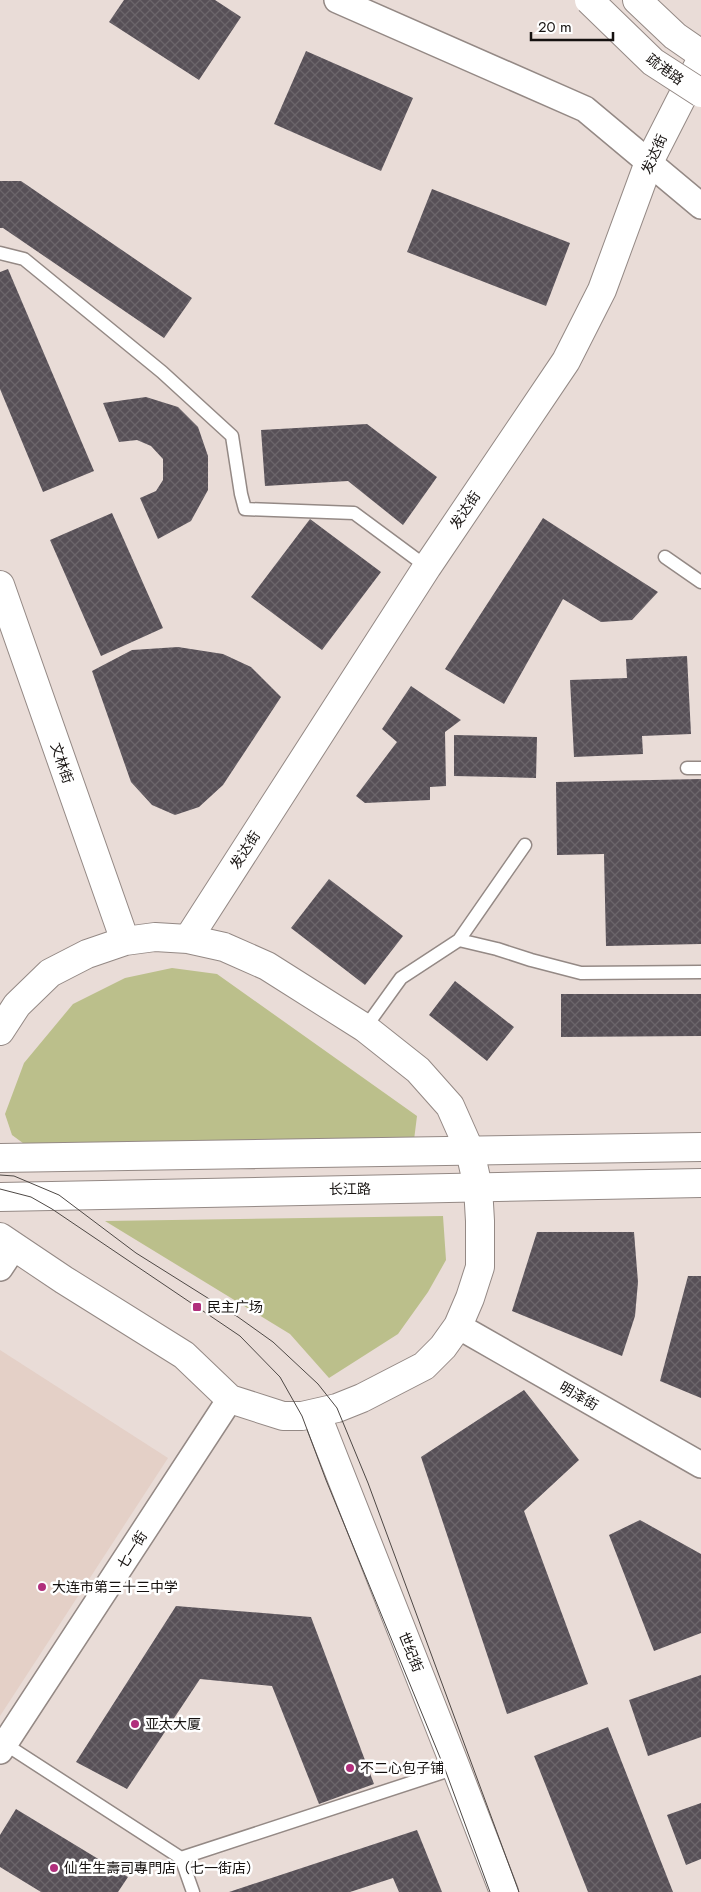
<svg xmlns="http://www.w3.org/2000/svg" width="701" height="1892" font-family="Jost,'Noto Sans SC',sans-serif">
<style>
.built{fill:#e4d0c7}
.grass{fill:#bbbf8b}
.building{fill:url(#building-cross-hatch)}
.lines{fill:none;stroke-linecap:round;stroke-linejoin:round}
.lane-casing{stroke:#948985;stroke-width:15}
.street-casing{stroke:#948985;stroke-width:28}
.secondary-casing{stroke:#948985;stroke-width:30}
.primary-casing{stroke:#948985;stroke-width:30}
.highway-casing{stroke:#948985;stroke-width:30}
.lane{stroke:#fff;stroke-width:12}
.street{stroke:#fff;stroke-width:25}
.secondary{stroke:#fff;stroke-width:28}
.primary{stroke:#fff;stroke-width:28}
.highway{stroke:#fff;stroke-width:28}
.tram{stroke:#4e4845;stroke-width:1}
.highway-bridge-casing{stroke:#948985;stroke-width:30;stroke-linecap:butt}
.highway-bridge{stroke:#fff;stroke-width:28}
.poi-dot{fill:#b02f7c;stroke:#fff;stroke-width:2}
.labels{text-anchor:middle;stroke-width:5;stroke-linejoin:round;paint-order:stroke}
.street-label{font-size:14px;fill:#161210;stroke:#fff}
.poi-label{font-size:14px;fill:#161210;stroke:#fff;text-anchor:start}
</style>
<defs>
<pattern id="building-cross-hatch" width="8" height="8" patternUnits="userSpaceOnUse" patternTransform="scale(1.25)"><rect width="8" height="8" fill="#575057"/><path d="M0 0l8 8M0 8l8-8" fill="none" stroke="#6b656a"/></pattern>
</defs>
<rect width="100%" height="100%" fill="#e9dcd7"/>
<path class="built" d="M0,1350L168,1458L0,1716Z"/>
<path class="grass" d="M172,968L217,974L417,1116L414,1140L31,1149L12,1135L5,1114L24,1063L73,1004L125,978Z
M443,1216L446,1260L428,1292L398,1334L329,1378L290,1334L105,1221Z"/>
<path class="building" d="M124,0H215L241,17L199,80L109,22Z
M306,51L413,98L381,171L274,124Z
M0,181H21L192,298L164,338L3,228H0Z
M432,189L570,243L546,306L407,252Z
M8,269L94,471L43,492L0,389V272Z
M146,397L178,407L198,427L208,456V490L191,521L158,539L140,498L156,491L163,480V459L151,446L137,440L119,442L103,403Z
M367,424L437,477L403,525L348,481L265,486L261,430Z
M112,513L163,628L101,656L50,540Z
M543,518L658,592L632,620L601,622L563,599L504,704L445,669Z
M310,519L381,572L322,650L251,597Z
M178,647L223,654L251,667L281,697L223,785L199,807L175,815L152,805L131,782L92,671L132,650Z
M687,656L691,734L642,736L643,754L574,757L570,680L627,678L626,659Z
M411,686L461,720L445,732L446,786L430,787V800L365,803L356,796L397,742L382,729Z
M454,735L537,737L536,778L454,776Z
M701,779V944L606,946L604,854L557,855L556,782Z
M329,879L403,936L365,985L291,928Z
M455,981L514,1027L487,1061L429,1015Z
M561,994H701V1036L561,1037Z
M537,1232H634L638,1282L635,1316L622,1356L512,1311Z
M688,1276H701V1398L660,1381Z
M524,1390L579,1460L524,1511L588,1684L507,1714L421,1457Z
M640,1520L701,1554V1633L654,1651L609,1535Z
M176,1606L311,1617L374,1784L319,1804L272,1686L200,1679L127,1789L76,1762Z
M701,1675V1737L648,1756L629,1700Z
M608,1727L673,1892H588L534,1756Z
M701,1803V1859L686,1865L667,1815Z
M16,1809L128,1877L118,1892H41L0,1867V1835Z
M417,1830L442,1892H399L393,1878L350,1892H229Z"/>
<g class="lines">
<defs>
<path id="lane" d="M0,253L24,259L162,372L232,436L241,494L245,509L354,513L427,567
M665,557L701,582
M687,768H701
M459,940L497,949L531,960L581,973L701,972
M365,1028L401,978L459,940L525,845
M5,1744L181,1858L193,1892
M181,1858L456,1768"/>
<path id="street" d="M337,0L585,109L701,206
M0,1268L14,1247
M458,1326L701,1465
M0,1751L230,1399"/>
<path id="secondary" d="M0,585L125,941
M188,939L427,567L566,361L602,290L649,162L701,60
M0,1031L17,1005L50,973L87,954L125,941L155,937L188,939L224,947L267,966L365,1028L418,1070L450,1106L470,1151L478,1187L480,1221V1267L470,1298L458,1326L443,1347L424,1366L362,1398L337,1408L302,1416H283L230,1399L184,1355L64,1280L0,1237
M316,1413L456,1768L504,1892"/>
<path id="primary" d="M0,1158L701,1147
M0,1197L701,1183"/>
<path id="highway" d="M637,0L675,36L701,54"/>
</defs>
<use href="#lane" class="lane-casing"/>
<use href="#street" class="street-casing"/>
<use href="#secondary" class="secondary-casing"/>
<use href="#primary" class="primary-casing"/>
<use href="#highway" class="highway-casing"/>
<use href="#lane" class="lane"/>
<use href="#street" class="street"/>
<use href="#secondary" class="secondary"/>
<use href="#primary" class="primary"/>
<use href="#highway" class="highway"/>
<path class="tram" d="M0,1175L14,1176L59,1195L136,1253L238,1317L273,1342L318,1384L337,1408L368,1483L519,1892
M0,1189L31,1197L52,1209L240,1336L280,1377L302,1416L326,1480L446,1772L490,1892"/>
<defs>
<path id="highway-bridge" d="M589,0L653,62L701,93"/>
</defs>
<use href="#highway-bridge" class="highway-bridge-casing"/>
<use href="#highway-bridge" class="highway-bridge"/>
</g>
<g class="poi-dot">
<rect x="192" y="1302" width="10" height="10" rx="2.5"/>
<circle cx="42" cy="1587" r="5"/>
<circle cx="135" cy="1724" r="5"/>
<circle cx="350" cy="1768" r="5"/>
<circle cx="54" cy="1868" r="5"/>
</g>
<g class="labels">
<g class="street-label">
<text transform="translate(665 69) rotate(36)" y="5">疏港路</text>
<text transform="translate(654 154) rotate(-66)" y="5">发达街</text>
<text transform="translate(465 510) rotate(-56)" y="5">发达街</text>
<text transform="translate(62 763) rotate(71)" y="5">文林街</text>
<text transform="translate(245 850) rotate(-57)" y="5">发达街</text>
<text transform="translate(350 1189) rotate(-1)" y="5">长江路</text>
<text transform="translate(579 1396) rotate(30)" y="5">明泽街</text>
<text transform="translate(132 1550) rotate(-57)" y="5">七一街</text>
<text transform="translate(411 1652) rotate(68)" y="5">世纪街</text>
</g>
<g class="poi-label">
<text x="207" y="1312">民主广场</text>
<text x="52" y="1592">大连市第三十三中学</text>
<text x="145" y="1729">亚太大厦</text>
<text x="360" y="1773">不二心包子铺</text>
<text x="64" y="1873">仙生生壽司專門店（七一街店）</text>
</g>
</g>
<path d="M531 32v8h82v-8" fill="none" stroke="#161210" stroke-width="2.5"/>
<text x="538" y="32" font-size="15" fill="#161210" stroke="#ffffff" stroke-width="4" paint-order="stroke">20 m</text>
</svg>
